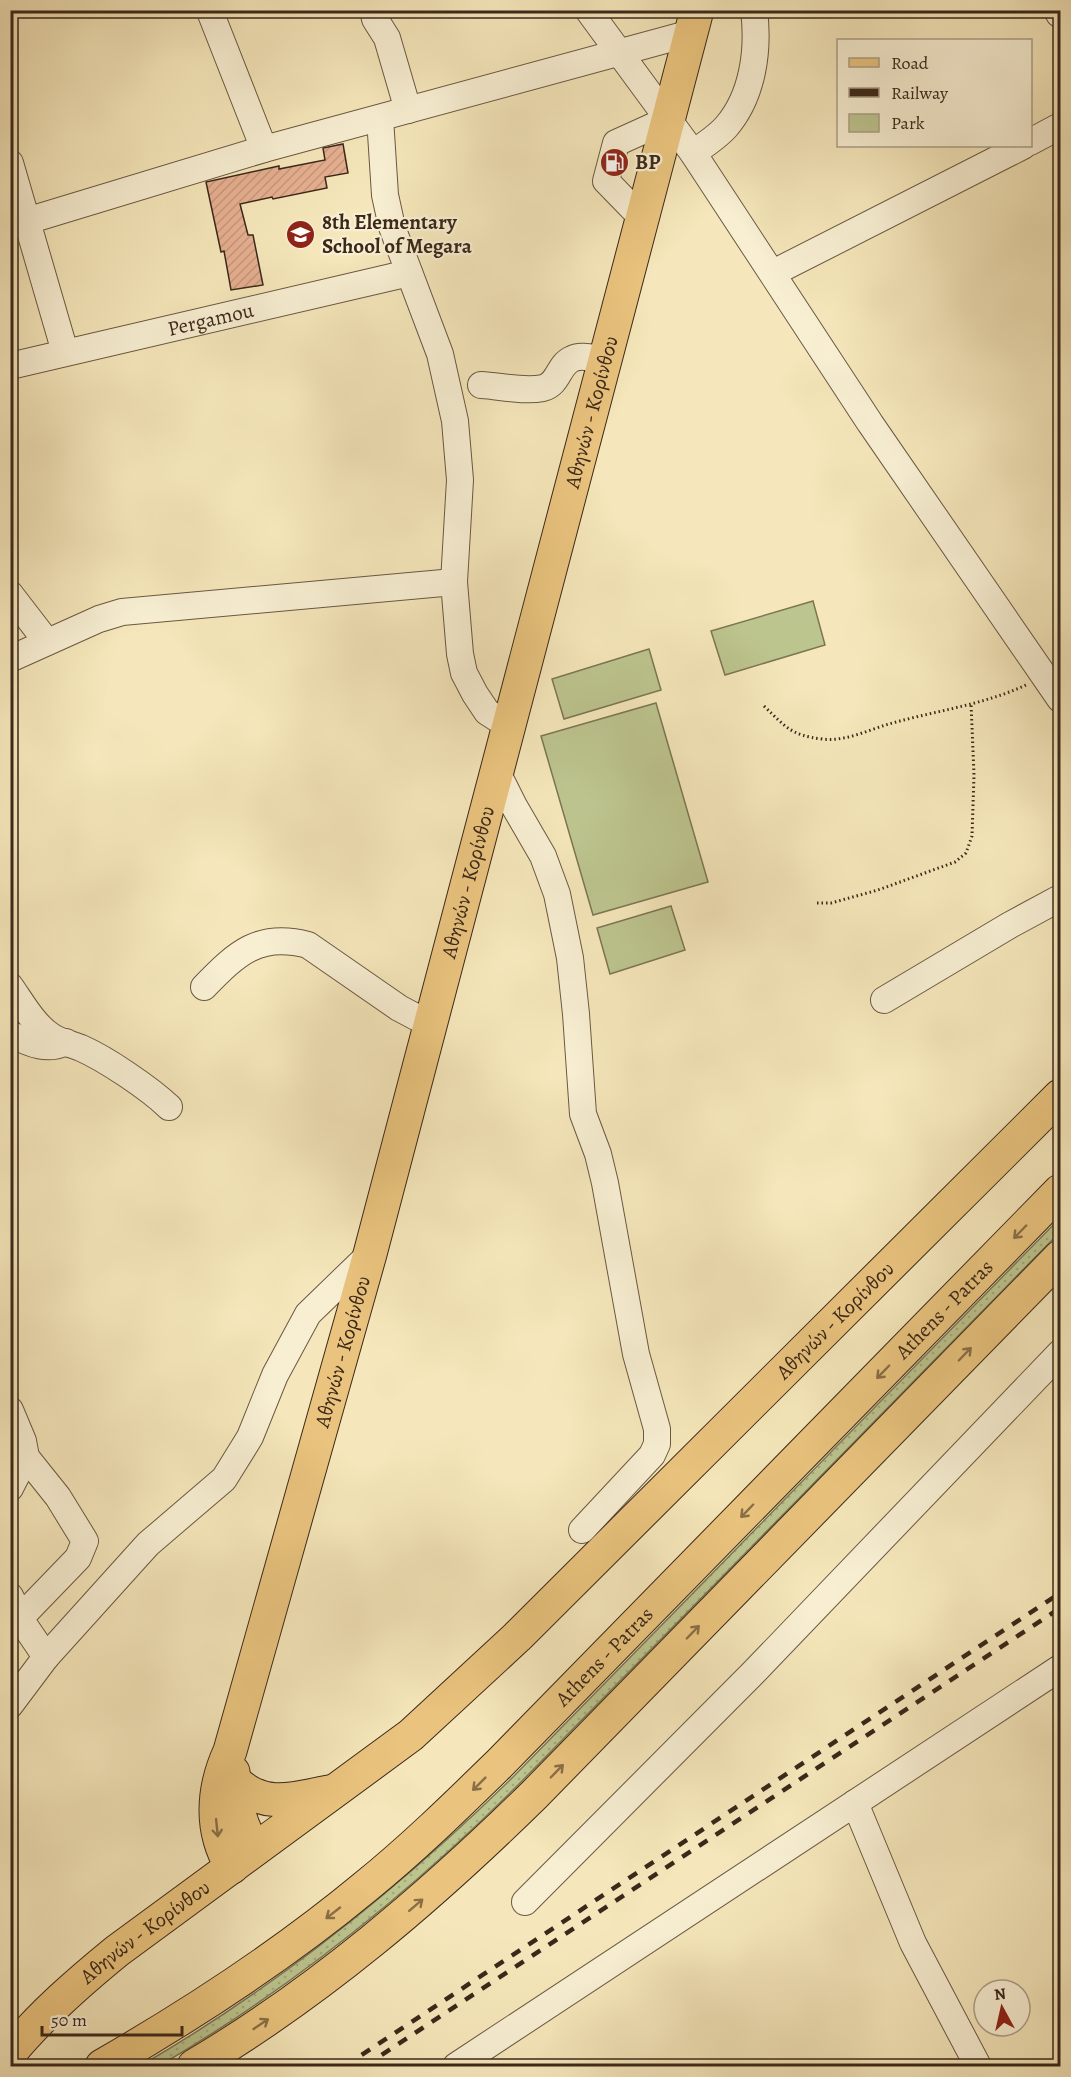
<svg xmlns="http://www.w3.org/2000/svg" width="1071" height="2077" font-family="Alegreya,serif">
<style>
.green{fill:url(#green-dots);stroke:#7c7654;stroke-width:1.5}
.pitch{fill:#bdc58f;stroke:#7c7654;stroke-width:1.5}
.building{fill:url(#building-hatch);stroke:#3b281a;stroke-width:1.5}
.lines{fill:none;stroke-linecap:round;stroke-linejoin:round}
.minor-casing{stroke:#6a5842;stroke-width:28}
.major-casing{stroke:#3b281a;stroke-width:35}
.highway-casing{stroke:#3b281a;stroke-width:35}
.path{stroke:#3b281a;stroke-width:3;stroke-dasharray:1.5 3;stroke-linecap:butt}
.minor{stroke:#f8efd3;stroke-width:26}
.major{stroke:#eac47e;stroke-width:33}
.highway{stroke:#eac47e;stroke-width:33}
.rail{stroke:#3b281a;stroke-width:4.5;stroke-dasharray:10 10;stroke-linecap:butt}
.oneway{stroke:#8a6e47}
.labels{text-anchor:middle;stroke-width:4.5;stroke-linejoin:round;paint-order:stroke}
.poi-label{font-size:21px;font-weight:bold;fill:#3b281a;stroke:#f8efd3;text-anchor:start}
.street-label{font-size:21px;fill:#3b281a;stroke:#f8efd3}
</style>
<defs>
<pattern id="green-dots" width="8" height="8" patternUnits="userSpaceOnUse" patternTransform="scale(1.5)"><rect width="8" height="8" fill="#bdc58f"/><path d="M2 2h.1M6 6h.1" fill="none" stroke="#a3a97b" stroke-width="1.8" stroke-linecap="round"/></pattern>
<pattern id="building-hatch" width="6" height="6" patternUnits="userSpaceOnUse" patternTransform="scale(1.5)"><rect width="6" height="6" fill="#e6b091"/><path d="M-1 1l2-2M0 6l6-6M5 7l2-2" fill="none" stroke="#c6977c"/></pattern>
</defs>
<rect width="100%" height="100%" fill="#f5e7bb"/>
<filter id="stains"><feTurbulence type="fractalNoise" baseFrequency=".00333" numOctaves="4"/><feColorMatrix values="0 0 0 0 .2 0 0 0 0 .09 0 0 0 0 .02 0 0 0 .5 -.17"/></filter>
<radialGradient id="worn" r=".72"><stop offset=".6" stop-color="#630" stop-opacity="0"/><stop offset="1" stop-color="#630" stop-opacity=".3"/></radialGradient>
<path class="green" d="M1060,1218V1232L520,1783C411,1892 292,1988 159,2066H140C278,1986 399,1889 513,1777Z"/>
<path class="pitch" d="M813,601L825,645L725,675L711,631Z
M649,649L661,690L564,719L552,679Z
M656,703L708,882L593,915L541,736Z
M671,906L685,950L610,974L597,928Z"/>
<path class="building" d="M343,144L348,173L325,177L327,188L273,199L272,197L240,204L248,235H253L263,285L231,290L224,251L221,252L206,182L279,166V169L325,160L323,148Z"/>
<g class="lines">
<defs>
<g id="minor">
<path d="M373,10L375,19L387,38L408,110"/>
<path d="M588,10L693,153L870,423L1060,699"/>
<path d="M1057,10L1059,14"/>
<path d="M211,14L264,149"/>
<path d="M380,118L385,195L392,227L440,354L455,421L460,480L454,582L460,654L464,673L475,694L487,712L509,726"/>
<path d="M1030,142L1060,126"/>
<path d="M693,153C705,145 717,137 726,127C753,96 759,50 754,10"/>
<path d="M10,163L65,352"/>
<path d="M642,218L606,181L616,143L669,119"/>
<path d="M10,226L264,149L691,33"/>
<path d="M773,273L1023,146"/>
<path id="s1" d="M10,366L409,273"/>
<path d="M481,385C500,386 524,392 543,388C559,384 558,365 572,359C581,354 595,359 605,360"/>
<path d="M10,594L47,642"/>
<path d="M10,659L99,619L122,612L454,582"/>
<path d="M497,772L514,806L543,856L557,894L570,958L576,1014L583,1114L598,1154L605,1183L636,1354L657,1429V1444L652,1455L582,1530"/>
<path d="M10,986C22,1003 34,1025 51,1036C59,1042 72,1044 81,1048C106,1059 149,1088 169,1107"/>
<path d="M204,987C237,953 259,932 308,945L399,1008L431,1025"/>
<path d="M884,1000L1010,925L1060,898"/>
<path d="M10,1034C29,1043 46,1052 66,1042"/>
<path d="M10,1410L23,1441L26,1457L10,1488"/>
<path d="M10,1596L25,1626L46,1657"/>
<path d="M21,1617L78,1558L85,1541L58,1497L26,1457"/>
<path d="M10,1705L46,1657L148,1544L224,1479L250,1437L275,1375L308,1314L370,1254"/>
<path d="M855,1803L913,1943L978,2066"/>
<path d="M525,1902L753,1673L1060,1353"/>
<path d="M456,2066L1060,1668"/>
</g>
<g id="major">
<path d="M233,1772C237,1804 237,1821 255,1849"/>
<path d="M233,1779C260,1809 292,1800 328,1792"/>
<path id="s2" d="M232,1867C210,1831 212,1790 230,1751L370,1254L697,10"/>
<path id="s3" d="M10,2053C41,2015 79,1982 117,1951L411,1735L517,1637L1060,1096"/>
</g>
<g id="highway">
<path id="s4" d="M102,2066C194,2013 283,1955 365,1887C412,1849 456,1806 499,1764L1060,1191"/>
<path d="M194,2066C319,1992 430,1897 534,1795L1060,1257"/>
</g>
</defs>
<use href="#minor" class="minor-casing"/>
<use href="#major" class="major-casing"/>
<use href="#highway" class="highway-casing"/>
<path class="path" d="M764,706C786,727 790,735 822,739C845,742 868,730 889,724C934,711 983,705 1026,685
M817,903H831L878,890L955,862L966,853L972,836L974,775L971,703"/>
<use href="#minor" class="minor"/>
<use href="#major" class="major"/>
<use href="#highway" class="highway"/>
<path class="rail" d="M345,2066L1060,1593
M365,2066L1060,1608"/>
</g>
<defs><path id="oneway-shaft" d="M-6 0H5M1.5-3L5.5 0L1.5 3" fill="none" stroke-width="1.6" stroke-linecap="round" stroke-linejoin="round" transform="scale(1.5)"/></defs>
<g class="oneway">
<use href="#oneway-shaft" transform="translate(1020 1232) rotate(134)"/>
<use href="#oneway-shaft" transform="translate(965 1354) rotate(-46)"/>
<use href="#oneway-shaft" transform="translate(883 1372) rotate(134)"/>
<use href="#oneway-shaft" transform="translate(747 1511) rotate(134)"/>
<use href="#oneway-shaft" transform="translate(693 1632) rotate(-46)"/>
<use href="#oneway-shaft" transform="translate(557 1771) rotate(-46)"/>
<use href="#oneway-shaft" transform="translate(479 1784) rotate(135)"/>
<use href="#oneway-shaft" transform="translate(217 1828) rotate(84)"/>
<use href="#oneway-shaft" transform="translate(416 1905) rotate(-41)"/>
<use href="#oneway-shaft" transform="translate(333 1913) rotate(142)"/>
<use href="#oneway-shaft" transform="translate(261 2024) rotate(-34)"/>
</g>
<defs>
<symbol id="fuel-disc" viewBox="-11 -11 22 22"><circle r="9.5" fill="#8f2418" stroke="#f8efd3"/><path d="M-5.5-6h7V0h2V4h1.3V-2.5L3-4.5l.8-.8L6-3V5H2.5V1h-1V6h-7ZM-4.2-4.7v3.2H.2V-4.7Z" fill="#fff"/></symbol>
<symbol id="school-disc" viewBox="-11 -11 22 22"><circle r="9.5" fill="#8f2418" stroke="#f8efd3"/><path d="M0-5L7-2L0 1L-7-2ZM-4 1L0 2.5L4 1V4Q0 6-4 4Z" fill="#fff"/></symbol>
</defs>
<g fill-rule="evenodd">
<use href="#fuel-disc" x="598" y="146" width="33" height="33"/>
<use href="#school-disc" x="284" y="218" width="33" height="33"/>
</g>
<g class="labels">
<g class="poi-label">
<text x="635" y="169">BP</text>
<text x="322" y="229">8th Elementary<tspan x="322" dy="24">School of Megara</tspan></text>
</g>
<g class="street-label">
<text dy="7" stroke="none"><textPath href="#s1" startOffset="206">Pergamou</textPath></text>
<text dy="7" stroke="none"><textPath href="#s2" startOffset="1508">Αθηνών - Κορίνθου</textPath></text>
<text dy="7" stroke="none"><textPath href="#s2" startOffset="1022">Αθηνών - Κορίνθου</textPath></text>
<text dy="7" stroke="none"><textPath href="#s4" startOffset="1137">Athens - Patras</textPath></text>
<text dy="7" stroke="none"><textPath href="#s3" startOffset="1106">Αθηνών - Κορίνθου</textPath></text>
<text dy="7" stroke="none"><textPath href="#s2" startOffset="536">Αθηνών - Κορίνθου</textPath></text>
<text dy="7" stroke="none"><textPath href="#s4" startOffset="651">Athens - Patras</textPath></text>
<text dy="7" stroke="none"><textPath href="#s3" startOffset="182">Αθηνών - Κορίνθου</textPath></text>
</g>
</g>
<rect width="1071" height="2077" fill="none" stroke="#f5e7bb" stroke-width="36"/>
<rect x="12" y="12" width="1047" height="2053" fill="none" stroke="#3b281a" stroke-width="3"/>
<rect x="18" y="18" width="1035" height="2041" fill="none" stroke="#3b281a" stroke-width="1.5"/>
<rect x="837" y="39" width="195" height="108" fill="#f8efd3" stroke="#ac9f89" stroke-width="1.5"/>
<rect x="849" y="58" width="30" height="9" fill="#eac47e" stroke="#ac9f89" stroke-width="1.5"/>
<text x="891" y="69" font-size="18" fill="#3b281a">Road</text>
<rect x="849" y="88" width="30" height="9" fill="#3b281a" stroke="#ac9f89" stroke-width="1.5"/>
<text x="891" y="99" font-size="18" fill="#3b281a">Railway</text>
<rect x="849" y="114" width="30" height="18" fill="#bdc58f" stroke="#ac9f89" stroke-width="1.5"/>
<text x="891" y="129" font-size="18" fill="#3b281a">Park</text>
<g transform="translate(1002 2008) rotate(352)"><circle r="28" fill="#f8efd3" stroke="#ac9f89" stroke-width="1.5"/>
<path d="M0-4.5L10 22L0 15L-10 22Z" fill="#8f2418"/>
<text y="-9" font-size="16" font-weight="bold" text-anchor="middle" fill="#3b281a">N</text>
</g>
<path d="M42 2026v9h140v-9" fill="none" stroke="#3b281a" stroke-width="3"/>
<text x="51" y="2026" font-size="18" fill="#3b281a" stroke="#f8efd3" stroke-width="4.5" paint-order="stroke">50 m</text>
<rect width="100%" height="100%" filter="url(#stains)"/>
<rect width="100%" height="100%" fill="url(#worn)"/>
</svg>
